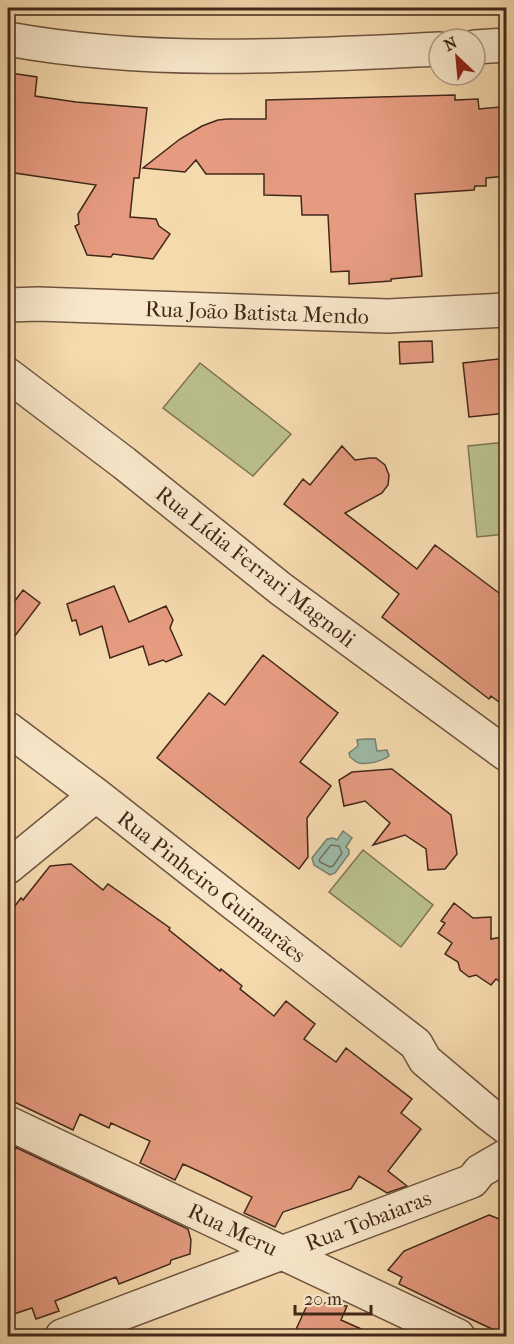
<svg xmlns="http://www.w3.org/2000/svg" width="514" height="1344" font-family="'IM FELL French Canon',serif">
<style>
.green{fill:#bac08c;stroke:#7e7453;stroke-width:1.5}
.water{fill:#9dbba7;stroke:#79806f;stroke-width:1.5}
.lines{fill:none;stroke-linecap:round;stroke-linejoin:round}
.shore{stroke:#707260;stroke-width:1.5}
.building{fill:#e69b80;stroke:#42281a;stroke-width:1.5}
.minor-casing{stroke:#6f543f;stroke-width:36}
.minor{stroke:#f8e7ca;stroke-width:33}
.labels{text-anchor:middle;stroke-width:6;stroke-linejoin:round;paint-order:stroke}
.street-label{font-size:22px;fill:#42281a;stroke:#f8e7ca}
</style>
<rect width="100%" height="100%" fill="#f5daae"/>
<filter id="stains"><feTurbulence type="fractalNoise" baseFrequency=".00333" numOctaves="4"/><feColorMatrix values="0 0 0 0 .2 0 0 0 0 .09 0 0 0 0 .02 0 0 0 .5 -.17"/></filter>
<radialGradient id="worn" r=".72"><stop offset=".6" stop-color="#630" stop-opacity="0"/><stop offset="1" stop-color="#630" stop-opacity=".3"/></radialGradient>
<path class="green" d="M200,363L291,434L253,476L163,408Z
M506,442V534L477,537L468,446Z
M363,850L433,905L401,947L329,892Z"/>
<path class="water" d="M364,739H375L377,751L387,750L389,756C382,761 368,765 359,763C355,762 353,759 350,757L349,753L358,746L357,740Z
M343,831L352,838L346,847L349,850V854L335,873L330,875L314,865L312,858L327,839L333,838L337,840Z"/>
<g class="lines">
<path class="shore" d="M331,845L339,846L342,853L333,866L330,867L320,862L319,860Z"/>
</g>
<path class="building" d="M10,73L37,77L35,96L76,102L147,108L139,178H134L130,217L156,219L159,226L170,234L153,259L113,254L111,257L87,255L75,226L79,224L78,214L96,185L8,172V92Z
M455,95V100L478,99L479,109L500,107L507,176L486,178V186H475L474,190L415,194L422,276L391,279V281L349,284V271L331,272L328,215H302L301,196L264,195V174H206L196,160L185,172L143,168L180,139L202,126L218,120L228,119H266V100Z
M432,341L433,362L400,364L399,342Z
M507,358V413L469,417L463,363Z
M342,446L355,460L370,458H376L385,465L389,475L388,485L382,493L345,513L417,569L435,545L507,599V708L491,696L489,699L382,617L399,594L284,504L303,479L310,485Z
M114,586L129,622L166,606L173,620L170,628L182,655L166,662L163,660L149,665L143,646L110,658L102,626L80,635L76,620L72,621L67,604Z
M23,590L40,603L8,645V610Z
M263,655L338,713L300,762L331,786L307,818L308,857L299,869L157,758L209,693L225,705Z
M392,769L451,815L457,854L445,869L428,870L426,849L405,835L373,845L390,823L365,801L344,806L339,780L352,772Z
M71,864L103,890L108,884L170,928L169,930L220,971L221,969L242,986L240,989L274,1016L286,1001L315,1024L304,1039L336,1062L346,1048L412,1099L401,1113L421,1129L388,1171L407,1186L387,1193L359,1176L351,1189L283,1212L275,1227L244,1213L252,1197L205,1174L183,1164L175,1180L140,1163L150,1141L111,1123L109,1128L80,1114L73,1130L8,1099V915L21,898L23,900L50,866Z
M454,903L473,918L491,917V939L507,936V987L496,979L491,985L476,975L469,977L460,970L458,962L445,954L452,943L438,933L445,923L441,921Z
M15,1147L188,1229L191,1240L190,1254L171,1260L170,1264L119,1284L116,1277L55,1301L59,1311L36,1319L32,1308L8,1316V1164Z
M489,1215L507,1222V1336L460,1314L399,1284L402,1277L388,1270L404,1251Z
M309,1301L347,1306L341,1320L377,1336H293Z"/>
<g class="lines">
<defs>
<path id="minor" d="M8,39C150,65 295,56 439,49
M475,47L506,45
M8,305L38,304L388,316L506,310
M8,375L124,463L281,589L506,754
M8,729L96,795L231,901L416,1044L425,1060L489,1114L506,1127
M8,867L96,795
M8,1123L458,1336
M62,1336L472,1181L480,1171L506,1156"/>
</defs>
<use href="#minor" class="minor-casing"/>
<use href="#minor" class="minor"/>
</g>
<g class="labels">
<g class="street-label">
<text transform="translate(257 312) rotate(2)" y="8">Rua João Batista Mendo</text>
<text transform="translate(256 566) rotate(38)" y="8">Rua Lídia Ferrari Magnoli</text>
<text transform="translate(212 886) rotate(38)" y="8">Rua Pinheiro Guimarães</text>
<text transform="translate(368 1220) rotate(-21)" y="8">Rua Tobaiaras</text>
<text transform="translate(233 1229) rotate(25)" y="8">Rua Meru</text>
</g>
</g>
<rect width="514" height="1344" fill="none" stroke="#f5daae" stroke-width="30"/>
<rect x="9" y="9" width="496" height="1326" fill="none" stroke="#42281a" stroke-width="3"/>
<rect x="15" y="15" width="484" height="1314" fill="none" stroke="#42281a" stroke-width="1.5"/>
<g transform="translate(457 57) rotate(334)"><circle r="28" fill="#f8e7ca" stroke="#af9b84" stroke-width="1.5"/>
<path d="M0-4.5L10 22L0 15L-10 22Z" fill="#8f2418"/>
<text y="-9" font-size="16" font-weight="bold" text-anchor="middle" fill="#42281a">N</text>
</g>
<path d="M295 1305v9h76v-9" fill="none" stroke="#42281a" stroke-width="3"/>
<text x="304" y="1305" font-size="18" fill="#42281a" stroke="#f8e7ca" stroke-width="4.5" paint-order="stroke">20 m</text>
<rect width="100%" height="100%" filter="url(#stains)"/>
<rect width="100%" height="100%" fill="url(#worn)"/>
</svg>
